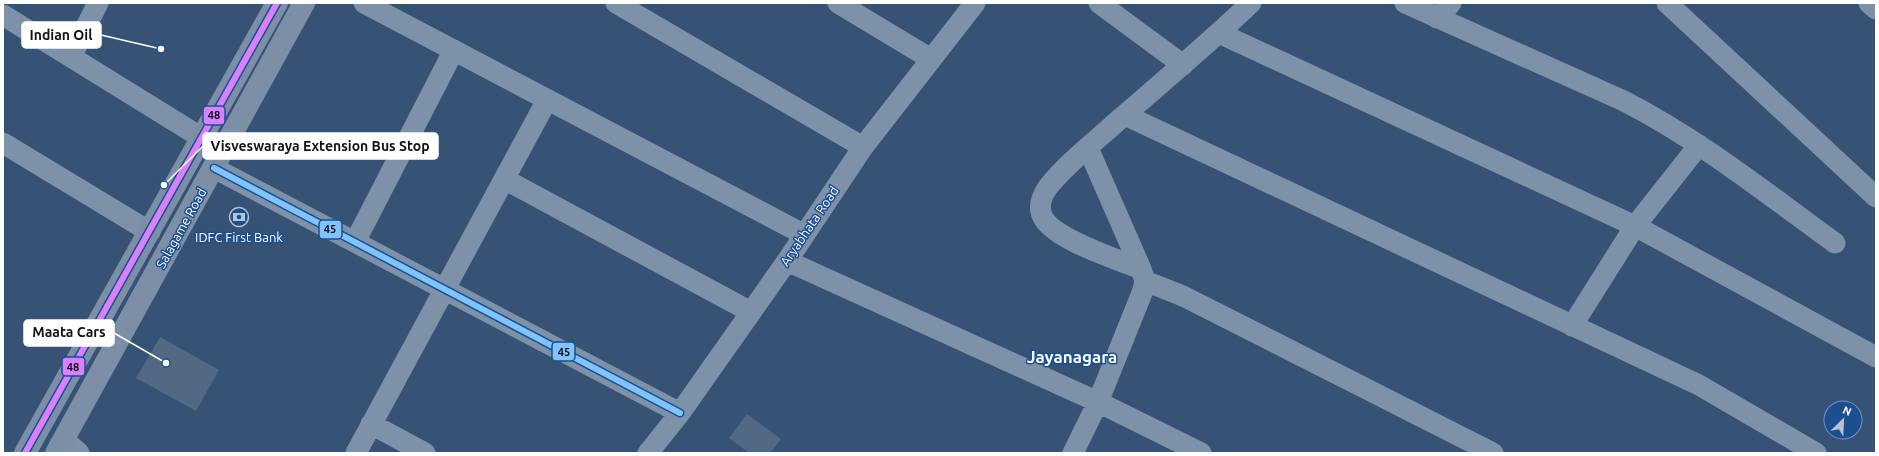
<svg xmlns="http://www.w3.org/2000/svg" width="1879" height="456" font-family="Ubuntu,sans-serif">
<style>
.building{fill:#526984}
.lines{fill:none;stroke-linecap:round;stroke-linejoin:round}
.minor{stroke:#7d92a8;stroke-width:21}
.primary{stroke:#7d8ea7;stroke-width:22}
.bus-1-casing{stroke:#1b4f8f;stroke-width:9}
.bus-2-casing{stroke:#1b4f8f;stroke-width:9}
.bus-1{stroke:#80c4ff;stroke-width:6}
.bus-2{stroke:#d880ff;stroke-width:6}
.labels{text-anchor:middle;stroke-width:3;stroke-linejoin:round;paint-order:stroke}
.street-label{font-size:13px;fill:#fff;stroke:#1b4f8f}
.poi-label{font-size:13px;fill:#fff;stroke:#1b4f8f}
.district-label{font-size:17px;font-weight:bold;fill:#fff;stroke:#1b4f8f}
.leader{fill:none;stroke:#fff;stroke-width:1.5}
.callout-dot{fill:#fff;stroke:#1b4f8f;stroke-width:1.5}
.callout{fill:#fff;stroke:#fff;stroke-width:1.5}
.callout-label{font-size:14px;text-anchor:middle;font-weight:bold;fill:#111}
.line-badge{stroke:#1b4f8f;stroke-width:1.5}
.pale-badge-label{font-size:11px;text-anchor:middle;font-weight:bold;fill:#111}
</style>
<rect width="100%" height="100%" fill="#365274"/>
<path class="building" d="M160,337L219,370L196,411L136,378Z
M747,414L781,439L770,453H749L729,438Z"/>
<g class="lines">
<path class="minor" d="M98,3L71,57L223,151
M364,3L803,234
M616,3L863,147
M838,3L931,59
M1099,3L1183,65
M1251,3C1209,43 1165,80 1121,118C1097,140 1069,161 1048,187C1043,194 1039,204 1041,212C1045,237 1119,260 1141,269L1145,281L1183,296L1493,453
M1405,3L1624,101C1700,140 1766,193 1835,243
M1667,3L1876,197
M1869,3L1876,9
M3,15L71,57
M1437,18L1451,3
M1219,33L1635,226L1876,357
M1125,115L1699,385L1816,453
M3,143L150,232
M1088,148L1141,269
M214,168L680,413
M504,179L751,312
M355,242L454,50
M787,261L1098,402L1201,453
M1572,326L1635,226L1699,145
M371,424L425,453
M64,440L79,453
M356,453L547,100
M648,453L680,413L787,261L863,147L975,3
M1073,453L1098,402L1142,293L1145,281"/>
<path class="primary" d="M25,453L277,3
M56,453L304,3"/>
<defs>
<path id="bus-1" d="M214,168L680,413"/>
<path id="bus-2" d="M25,453L277,3"/>
</defs>
<use href="#bus-1" class="bus-1-casing"/>
<use href="#bus-2" class="bus-2-casing"/>
<use href="#bus-1" class="bus-1"/>
<use href="#bus-2" class="bus-2"/>
</g>
<defs>
<symbol id="bank-ring" viewBox="-11 -11 22 22"><circle r="9.5" fill="#1b4f8f" stroke="#b9c2ce" stroke-width="1.5"/><path d="M-6-4H6V4H-6ZM0-2.3a2.3 2.3 0 1 0 0 4.6a2.3 2.3 0 1 0 0-4.6Z" fill="#b9c2ce"/></symbol>
</defs>
<g fill-rule="evenodd">
<use href="#bank-ring" x="228" y="206" width="22" height="22"/>
</g>
<g class="labels">
<g class="street-label">
<text transform="translate(809 226) rotate(-56)" y="5">Aryabhata Road</text>
<text transform="translate(181 228) rotate(-61)" y="5">Salagame Road</text>
</g>
<g class="poi-label">
<text x="239" y="242">IDFC First Bank</text>
</g>
<g class="district-label">
<text x="1072" y="363">Jayanagara</text>
</g>
</g>
<path class="leader" d="M161 49L101 35M164 185L203 146M166 363L114 333"/>
<g class="callout-dot">
<circle cx="161" cy="49" r="4"/>
<circle cx="164" cy="185" r="4"/>
<circle cx="166" cy="363" r="4"/>
</g>
<g class="callout">
<rect x="22" y="22" width="79" height="26" rx="4"/>
<rect x="203" y="133" width="235" height="26" rx="4"/>
<rect x="24" y="320" width="90" height="26" rx="4"/>
</g>
<g class="callout-label">
<text x="61" y="40">Indian Oil</text>
<text x="320" y="151">Visveswaraya Extension Bus Stop</text>
<text x="69" y="337">Maata Cars</text>
</g>
<g class="line-badge">
<rect x="203" y="106" width="22" height="19" rx="4" fill="#d880ff"/>
<rect x="319" y="220" width="23" height="19" rx="4" fill="#80c4ff"/>
<rect x="552" y="342" width="23" height="19" rx="4" fill="#80c4ff"/>
<rect x="62" y="357" width="23" height="19" rx="4" fill="#d880ff"/>
</g>
<g class="pale-badge-label">
<text x="214" y="119">48</text>
<text x="330" y="233">45</text>
<text x="564" y="356">45</text>
<text x="73" y="371">48</text>
</g>
<rect width="1879" height="456" fill="none" stroke="#ffffff" stroke-width="8"/>
<g transform="translate(1843 420) rotate(24)"><circle r="19" fill="#1b4f8f" stroke="#7695bc"/>
<path d="M0-3L7 15L0 10L-7 15Z" fill="#b9c2ce"/>
<text y="-6" font-size="11" font-weight="bold" text-anchor="middle" fill="#ffffff">N</text>
</g>
</svg>
